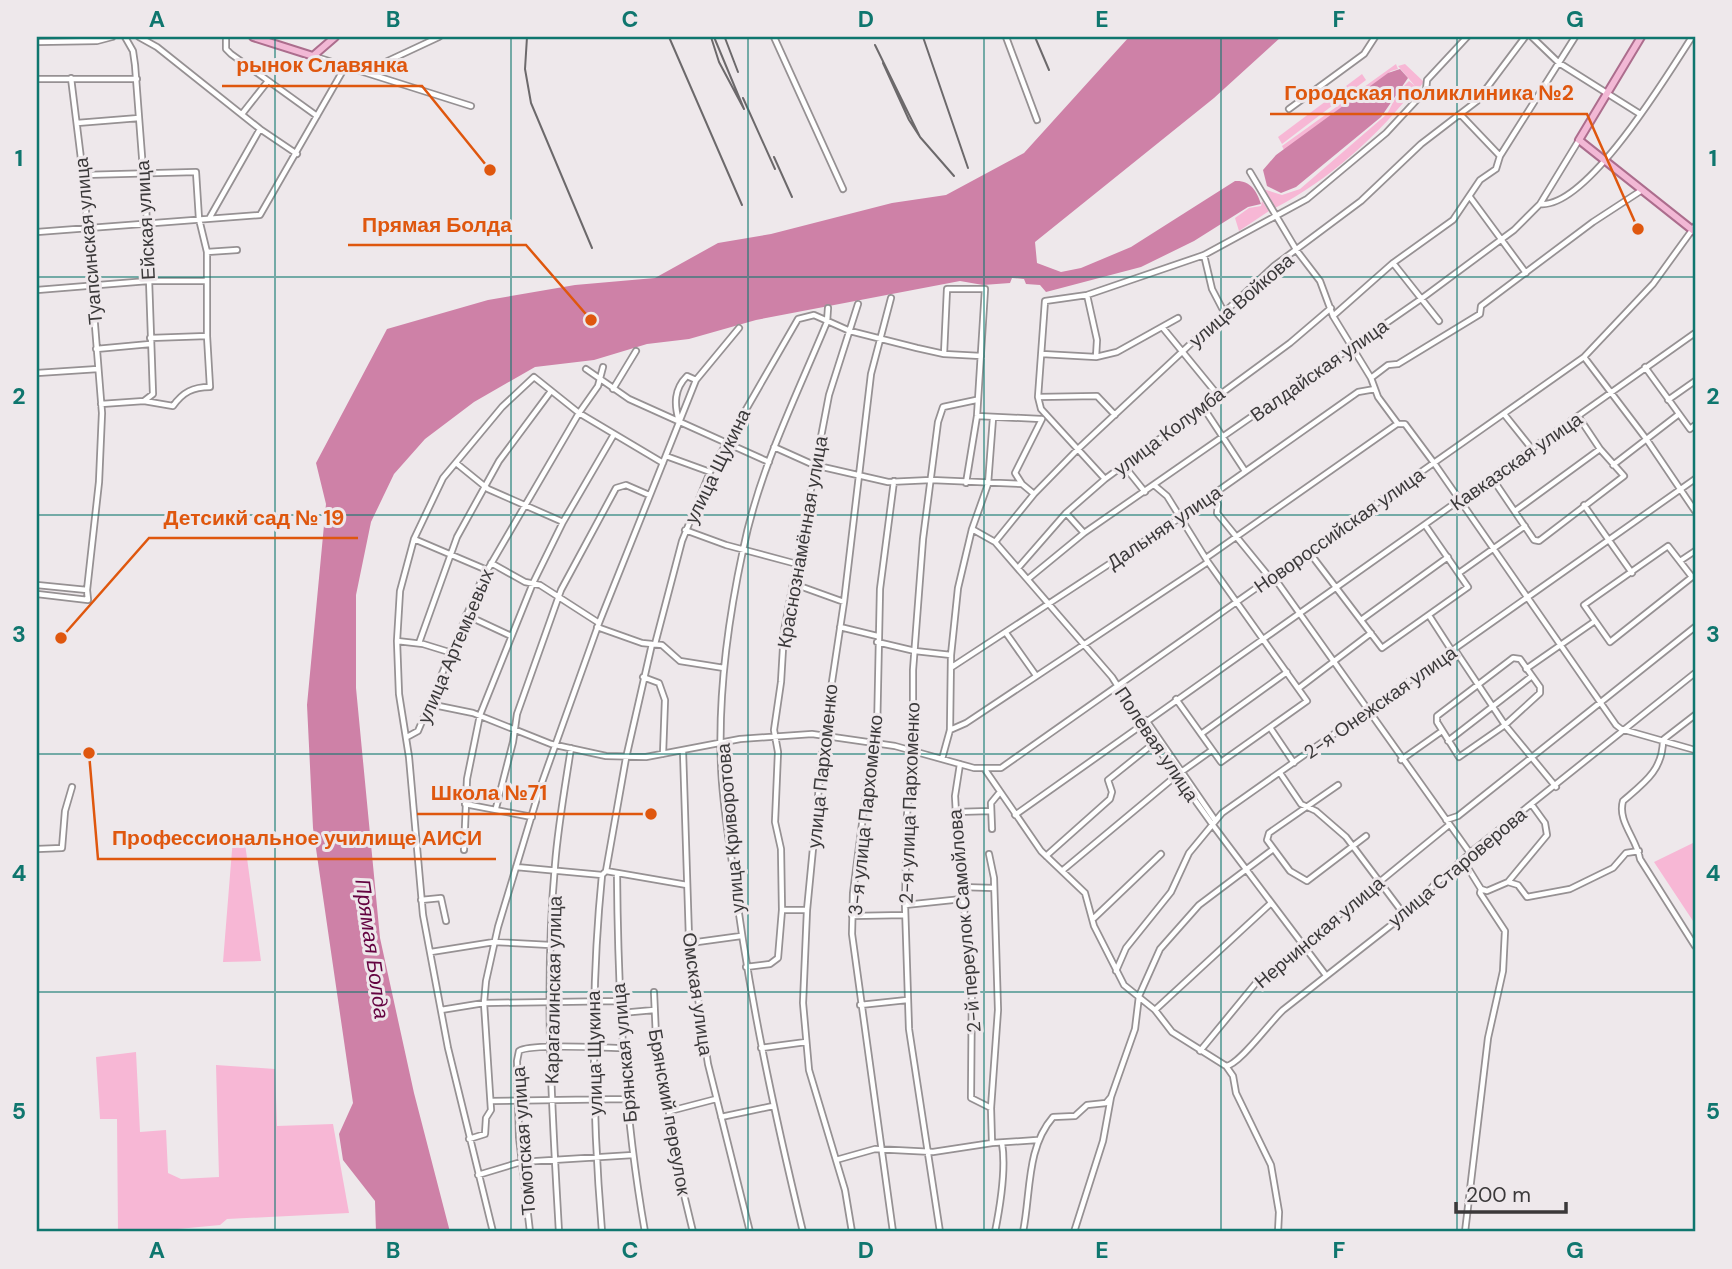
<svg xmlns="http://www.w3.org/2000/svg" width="1732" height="1269" font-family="'DM Sans',sans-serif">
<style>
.green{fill:#f7b7d5}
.water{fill:#ce81a7}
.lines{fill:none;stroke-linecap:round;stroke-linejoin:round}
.minor-casing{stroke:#969193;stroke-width:8}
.major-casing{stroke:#ac6d8d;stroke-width:10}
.minor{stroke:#fff;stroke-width:4.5}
.major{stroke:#f2b8d5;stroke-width:6}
.rail{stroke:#6c696b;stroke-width:2}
.grid{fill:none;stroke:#0f766e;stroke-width:2;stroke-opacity:0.55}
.labels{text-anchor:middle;stroke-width:6;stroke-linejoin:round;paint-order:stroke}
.street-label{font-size:19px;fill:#3b393a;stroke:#eee8eb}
.water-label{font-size:21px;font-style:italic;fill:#640341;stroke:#eee8eb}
.leader{fill:none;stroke:#df570e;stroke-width:2.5}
.callout-dot{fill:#df570e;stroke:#eee8eb;stroke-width:2.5}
.callout-label{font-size:21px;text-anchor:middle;font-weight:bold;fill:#df570e;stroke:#eee8eb;stroke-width:6;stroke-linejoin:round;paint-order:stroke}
.neatline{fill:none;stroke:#0f766e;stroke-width:2.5}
.grid-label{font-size:23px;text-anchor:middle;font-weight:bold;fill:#0f766e}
</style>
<rect width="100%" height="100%" fill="#eee8eb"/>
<path class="green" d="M1396,64L1398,69L1391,71L1284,150L1282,146Z
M1405,64L1424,82L1419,88L1416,87C1380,134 1328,181 1275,208L1263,189L1282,195L1300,189L1387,114L1399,91L1410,89H1401L1409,81L1415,86L1398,66Z
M1362,74L1366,80L1282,144L1278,137Z
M1262,201L1269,211L1239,231L1235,218L1249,208L1261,206Z
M244,836L261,961L223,962L233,838Z
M1695,842V924L1654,862Z
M136,1052L140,1132L166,1130L168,1173L181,1179L219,1177L216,1065L275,1069L277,1126L333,1124L349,1213L227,1219L220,1225L178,1229L175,1232H118L117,1119H100L96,1057Z"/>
<path class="water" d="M1129,37H1281L1214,98L1035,242L1037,263L1061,272L1081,268L1131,247L1235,181C1250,180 1257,191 1261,204L1248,207L1194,241L1141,267L1046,292L1040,285L1026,284L1024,279L1012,278L1010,283L983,285L960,281L756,320L689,339L647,344L594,360L535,367L474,402L425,439L394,474L371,522L356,595V688L380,938L414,1093L450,1232H376L375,1201L343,1160L339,1134L353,1103L313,828L307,705L326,504L316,463L387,329L488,300L575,285L655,278L718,243L771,234L892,203L946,195L1024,153Z
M1400,69L1408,78L1381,117L1296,187L1281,193L1267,186L1263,170L1276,155L1388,73Z"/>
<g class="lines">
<defs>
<path id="minor" d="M125,37L133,51L135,65L147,222L153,394L144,401
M139,37L157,47L260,129L297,154
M226,37V49L231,54L317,116
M774,37L843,189
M1006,37L1037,120
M1532,37L1559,63L1640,114
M37,42L97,41L112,37
M313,56L471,106
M364,72L439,37
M37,79H137
M1289,109L1364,54L1375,37
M242,114L268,81
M1460,114L1500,156
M77,123L139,118
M1250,172L1297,251L1320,281L1333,316L1371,378L1378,397L1398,424H1405L1434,463L1616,725L1621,729L1695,750
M83,175L196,172L199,219L207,252V336L210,387C193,387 183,392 173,406L144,401L101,404
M1470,197L1526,273
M1540,204L1579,140
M210,217L260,129
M37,232L260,215L345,67
M207,252L237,250
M1204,255L1212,289L1224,312
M1393,263L1439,321
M37,290L148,281H206
M1087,295L1097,340L1096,357
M1333,316L1393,263L1453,220L1480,180L1496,169L1500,156L1575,37
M1163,328L1217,394
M150,338L207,336
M96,349L150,344
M944,354L947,289H985L977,416L966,483
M1042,354L1096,357L1117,352L1178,318
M1584,357L1647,440L1695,511
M1645,367L1690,429L1695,425
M586,369L629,399L769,462
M37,373L98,369
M1371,378L1388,365L1398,364L1480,314L1481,306L1593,222L1642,190
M613,389L636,351
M1038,397L1097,396L1115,415
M1668,400L1695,381
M1203,407L1245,471
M1504,414L1532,449
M977,416L1041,419
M679,421C674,404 674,389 687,376L696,380
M774,447L814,465L888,482L931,480L1022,484L1034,494
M666,456L710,472
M456,463L488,489L563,522
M1613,465L1679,414
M1125,467L1145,492
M1492,478L1534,540L1539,541L1624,476L1600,449L1578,416
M1105,479L1041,409L1038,397L1045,301L1087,295L1204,255L1307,199L1386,133L1426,90L1427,80L1467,37
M1022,484L1015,473L1042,419
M1154,485L1167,496L1208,562L1307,701L1221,762L1176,699
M1212,495L1218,504L1217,513L1270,578
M1584,505L1632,573
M1515,511L1600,449
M1066,513L1084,533
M972,529L995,542L1112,677L1154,743L1212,824L1325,974
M685,530L726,545L797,564
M414,539L487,570
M995,542L1034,494L1078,449L1274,266L1361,201L1421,144L1477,101L1525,37
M1668,546L1692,577L1610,642L1584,605Z
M1309,552L1382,648L1468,587L1425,525
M1206,558L1397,424
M1680,561L1695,551
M491,563L525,582L540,585L599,623
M1018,568L1066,513L1105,479L1290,343L1331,308
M1459,573L1525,526
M1273,576L1470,853
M1028,579L1084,533L1421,299L1514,230L1540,204C1587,209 1668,74 1692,37
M794,584L844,602
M37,585L87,590L99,482L102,413L83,175L71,78
M37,594L88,600L87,590
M466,615L509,635
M1430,617L1452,651
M1361,620L1448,557
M597,627L642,643L662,645L680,661L724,668
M840,627L877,636
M1006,633L1035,674
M397,641L423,644L449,652
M877,642L915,651L951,655
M419,643L457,537L499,461L551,391
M655,644L682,541L710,472L798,319L814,315L850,331L917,348L944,354L981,356
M1455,650L1505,725L1556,787
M1513,658L1520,659L1540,687V693L1505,725L1459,757L1437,722V716Z
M952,667L1181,517L1358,392L1375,389
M1526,669L1595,621
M643,677L659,683L665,700L663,754
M1299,688L1371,633
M429,704L473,713L551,744L606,756L646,757L740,739L812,734L895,746L974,768H1001L1584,357L1653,284L1695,226
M1146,720L1215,820
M1271,729L1294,763
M950,730L966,723L1208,562
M1201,734L1287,672
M407,737L418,731L481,581L579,413L598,386L603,367
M1664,739L1695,715
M1663,740C1663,770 1644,783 1623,801C1617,821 1637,839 1640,859L1695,946
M1448,741L1532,676
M683,751L689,938L708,1064L750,1232
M942,759L950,730L951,655L958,588L972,529L988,484L993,418
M1401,760L1442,731
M960,764L955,796L959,867L972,976L971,1098L991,1108
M986,771L1041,851L1085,893L1094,926L1124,985L1155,1010L1172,1032L1226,1066L1233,1076L1236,1093L1271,1165L1279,1212L1278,1232
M1280,773L1301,804L1316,811L1346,837L1403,913
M1338,785L1269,833L1267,840L1290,871L1307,881L1366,836
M465,804L532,817
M496,808L513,742L517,714L561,590L616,488L626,485L649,495
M956,812L990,811
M1015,815L1695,333
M1446,820L1458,816L1695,627
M992,829L991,803L1000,792
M37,849L62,848L65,811L72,787
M464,850L467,779L480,715L533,583L563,522L613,436
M989,854L994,878L998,1010L991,1108L992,1143
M1046,856L1110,799L1112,792L1108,780L1154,743
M1463,860L1481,889L1487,891L1508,882L1547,835L1545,823L1532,805
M516,867L602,875L606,871L687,885
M1063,870L1177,775L1212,750
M606,871L626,758L652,644
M617,873C618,994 624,1113 645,1232
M1508,882L1518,885L1527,897L1570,889L1613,868L1626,853L1639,851
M961,887L994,888
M421,900L441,898L446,921
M905,905L962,899
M782,910H807
M852,916L905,915
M1094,918L1161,854
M690,943L741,936
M431,952L494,942L550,945
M746,967L770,964L778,958L782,910L781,849L775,822L778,752L774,730L781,682L784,631L829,395L858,304
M1116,971L1126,948L1171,892L1189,853L1222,813L1695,479
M654,992L656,1037L681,1182L693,1232
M860,1005L907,1000
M441,1010L484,1003L619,1001
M1155,1010L1270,904
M621,1013L654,1010
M761,1048L806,1042
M1200,1051L1256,983L1449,825
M1226,1066C1239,1065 1270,1022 1283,1010L1418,904L1433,886L1476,848L1695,673
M491,1101L627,1099
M670,1111L716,1099
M721,1117L773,1106
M469,1139L485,1134L486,1118L491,1110L484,1003L486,981L498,927L540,788L599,623L696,380L739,328
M836,1160L875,1149L933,1152L992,1143L1037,1140
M478,1175L521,1162L633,1155
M493,1232L448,1048L423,915L409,757L399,694L397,641L400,591L414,539L443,478L502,407L534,377L579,413L663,463
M530,1232L519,1137L517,1061L519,1051C531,1043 604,1048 624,1048
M559,1232C552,1110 544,987 555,865C558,826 565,787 571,748
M602,1232C592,1112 590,995 602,875
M803,1232C774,1112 748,992 733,869C728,835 722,799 721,765C718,693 728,620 743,550C759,470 796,397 827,322L828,308
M852,1232L845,1190L809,1070L803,1003L807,910L824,735L844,602L871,374L891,298
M893,1232L852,934L853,893L871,755L877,733L880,589L894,481
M940,1232L909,1029L905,905L907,815L913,751V670L923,539L938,422L943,407L976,400
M995,1232C1000,1207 1006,1167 1002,1143
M1023,1232C1031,1193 1026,1148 1053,1117L1075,1116L1087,1105L1106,1103L1111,1097
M1074,1232L1103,1141L1111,1097L1135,1029L1139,996L1160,949L1199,905L1272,850
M1465,1232L1488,1038L1503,971L1505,931L1480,893L1481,889"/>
<path id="major" d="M253,37L313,56L335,37
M1641,37L1579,140L1695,232"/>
</defs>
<use href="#minor" class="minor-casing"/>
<use href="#major" class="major-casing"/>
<use href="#minor" class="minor"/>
<use href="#major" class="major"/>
<path class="rail" d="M527,37L525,69L531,103L592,248
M669,37L742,205
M711,37L719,62L744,109L714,37
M923,37L968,168
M1035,37L1049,70
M725,38L738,72
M875,45L920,137L909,120L883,63
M743,98L775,169
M920,137L954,176
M774,157L792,197"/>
</g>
<path class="grid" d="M275,37V1232M511,37V1232M748,37V1232M984,37V1232M1221,37V1232M1457,37V1232M37,277H1695M37,515H1695M37,754H1695M37,992H1695"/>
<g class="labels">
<g class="street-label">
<text transform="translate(145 220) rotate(-93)" y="7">Ейская улица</text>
<text transform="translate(88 241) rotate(-95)" y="7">Туапсинская улица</text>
<text transform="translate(1241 300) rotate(-41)" y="7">улица Войкова</text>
<text transform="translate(1319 370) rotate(-35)" y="7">Валдайская улица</text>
<text transform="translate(1169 431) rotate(-37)" y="7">улица Колумба</text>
<text transform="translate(1516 461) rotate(-35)" y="7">Кавказская улица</text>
<text transform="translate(717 466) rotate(-64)" y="7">улица Щукина</text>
<text transform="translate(1164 527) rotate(-34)" y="7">Дальняя улица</text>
<text transform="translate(1339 530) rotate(-35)" y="7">Новороссийская улица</text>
<text transform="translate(802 542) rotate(-80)" y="7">Краснознамённая улица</text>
<text transform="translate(455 646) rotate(-67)" y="7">улица Артемьевых</text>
<text transform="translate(1380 702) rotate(-35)" y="7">2-я Онежская улица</text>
<text transform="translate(1157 744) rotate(56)" y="7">Полевая улица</text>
<text transform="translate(822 766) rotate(-84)" y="7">улица Пархоменко</text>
<text transform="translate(909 803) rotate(-88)" y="7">2-я улица Пархоменко</text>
<text transform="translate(865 815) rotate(-84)" y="7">3-я улица Пархоменко</text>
<text transform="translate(730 828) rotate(-95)" y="7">улица Криворотова</text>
<text transform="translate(1457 867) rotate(-40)" y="7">улица Староверова</text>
<text transform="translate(964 921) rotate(-95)" y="7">2-й переулок Самойлова</text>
<text transform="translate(1319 932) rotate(-40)" y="7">Нерчинская улица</text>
<text transform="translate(553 990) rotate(-89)" y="7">Карагалинская улица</text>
<text transform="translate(698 994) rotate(82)" y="7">Омская улица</text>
<text transform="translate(594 1053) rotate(-91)" y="7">улица Щукина</text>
<text transform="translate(624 1053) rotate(-95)" y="7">Брянская улица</text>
<text transform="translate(670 1112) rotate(80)" y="7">Брянский переулок</text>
<text transform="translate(523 1141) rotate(-94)" y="7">Томотская улица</text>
</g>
<g class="water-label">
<text transform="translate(372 949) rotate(82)" y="7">Прямая Болда</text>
</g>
</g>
<path class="leader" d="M490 170L422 86H222M1638 229L1587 114H1270M591 320L526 245H348M61 638L149 538H358M651 814L561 814H417M89 753L98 859H496"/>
<g class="callout-dot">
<circle cx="490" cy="170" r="7"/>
<circle cx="1638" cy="229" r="7"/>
<circle cx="591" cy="320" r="7"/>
<circle cx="61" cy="638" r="7"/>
<circle cx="651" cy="814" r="7"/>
<circle cx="89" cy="753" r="7"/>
</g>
<g class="callout-label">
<text x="322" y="72">рынок Славянка</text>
<text x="1429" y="100">Городская поликлиника №2</text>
<text x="437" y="232">Прямая Болда</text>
<text x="254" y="525">Детсикй сад № 19</text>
<text x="489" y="800">Школа №71</text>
<text x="297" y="845">Профессиональное училище АИСИ</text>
</g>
<rect width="1732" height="1269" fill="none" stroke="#eee8eb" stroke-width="77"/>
<path d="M1456 1202v10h110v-10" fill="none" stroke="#3b393a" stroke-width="3.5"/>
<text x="1466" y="1202" font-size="21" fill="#3b393a" stroke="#eee8eb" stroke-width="5" paint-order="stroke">200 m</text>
<rect x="38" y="38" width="1656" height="1192" class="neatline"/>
<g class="grid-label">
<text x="157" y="27">A</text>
<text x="393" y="27">B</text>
<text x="630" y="27">C</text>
<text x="866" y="27">D</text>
<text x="1102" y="27">E</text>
<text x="1339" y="27">F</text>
<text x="1575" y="27">G</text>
<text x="19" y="166">1</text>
<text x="1713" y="166">1</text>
<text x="19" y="404">2</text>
<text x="1713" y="404">2</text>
<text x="19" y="642">3</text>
<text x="1713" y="642">3</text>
<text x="19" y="881">4</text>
<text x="1713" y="881">4</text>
<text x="19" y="1119">5</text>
<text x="1713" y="1119">5</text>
<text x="157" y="1258">A</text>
<text x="393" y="1258">B</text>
<text x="630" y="1258">C</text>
<text x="866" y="1258">D</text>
<text x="1102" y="1258">E</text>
<text x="1339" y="1258">F</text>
<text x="1575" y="1258">G</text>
</g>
</svg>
